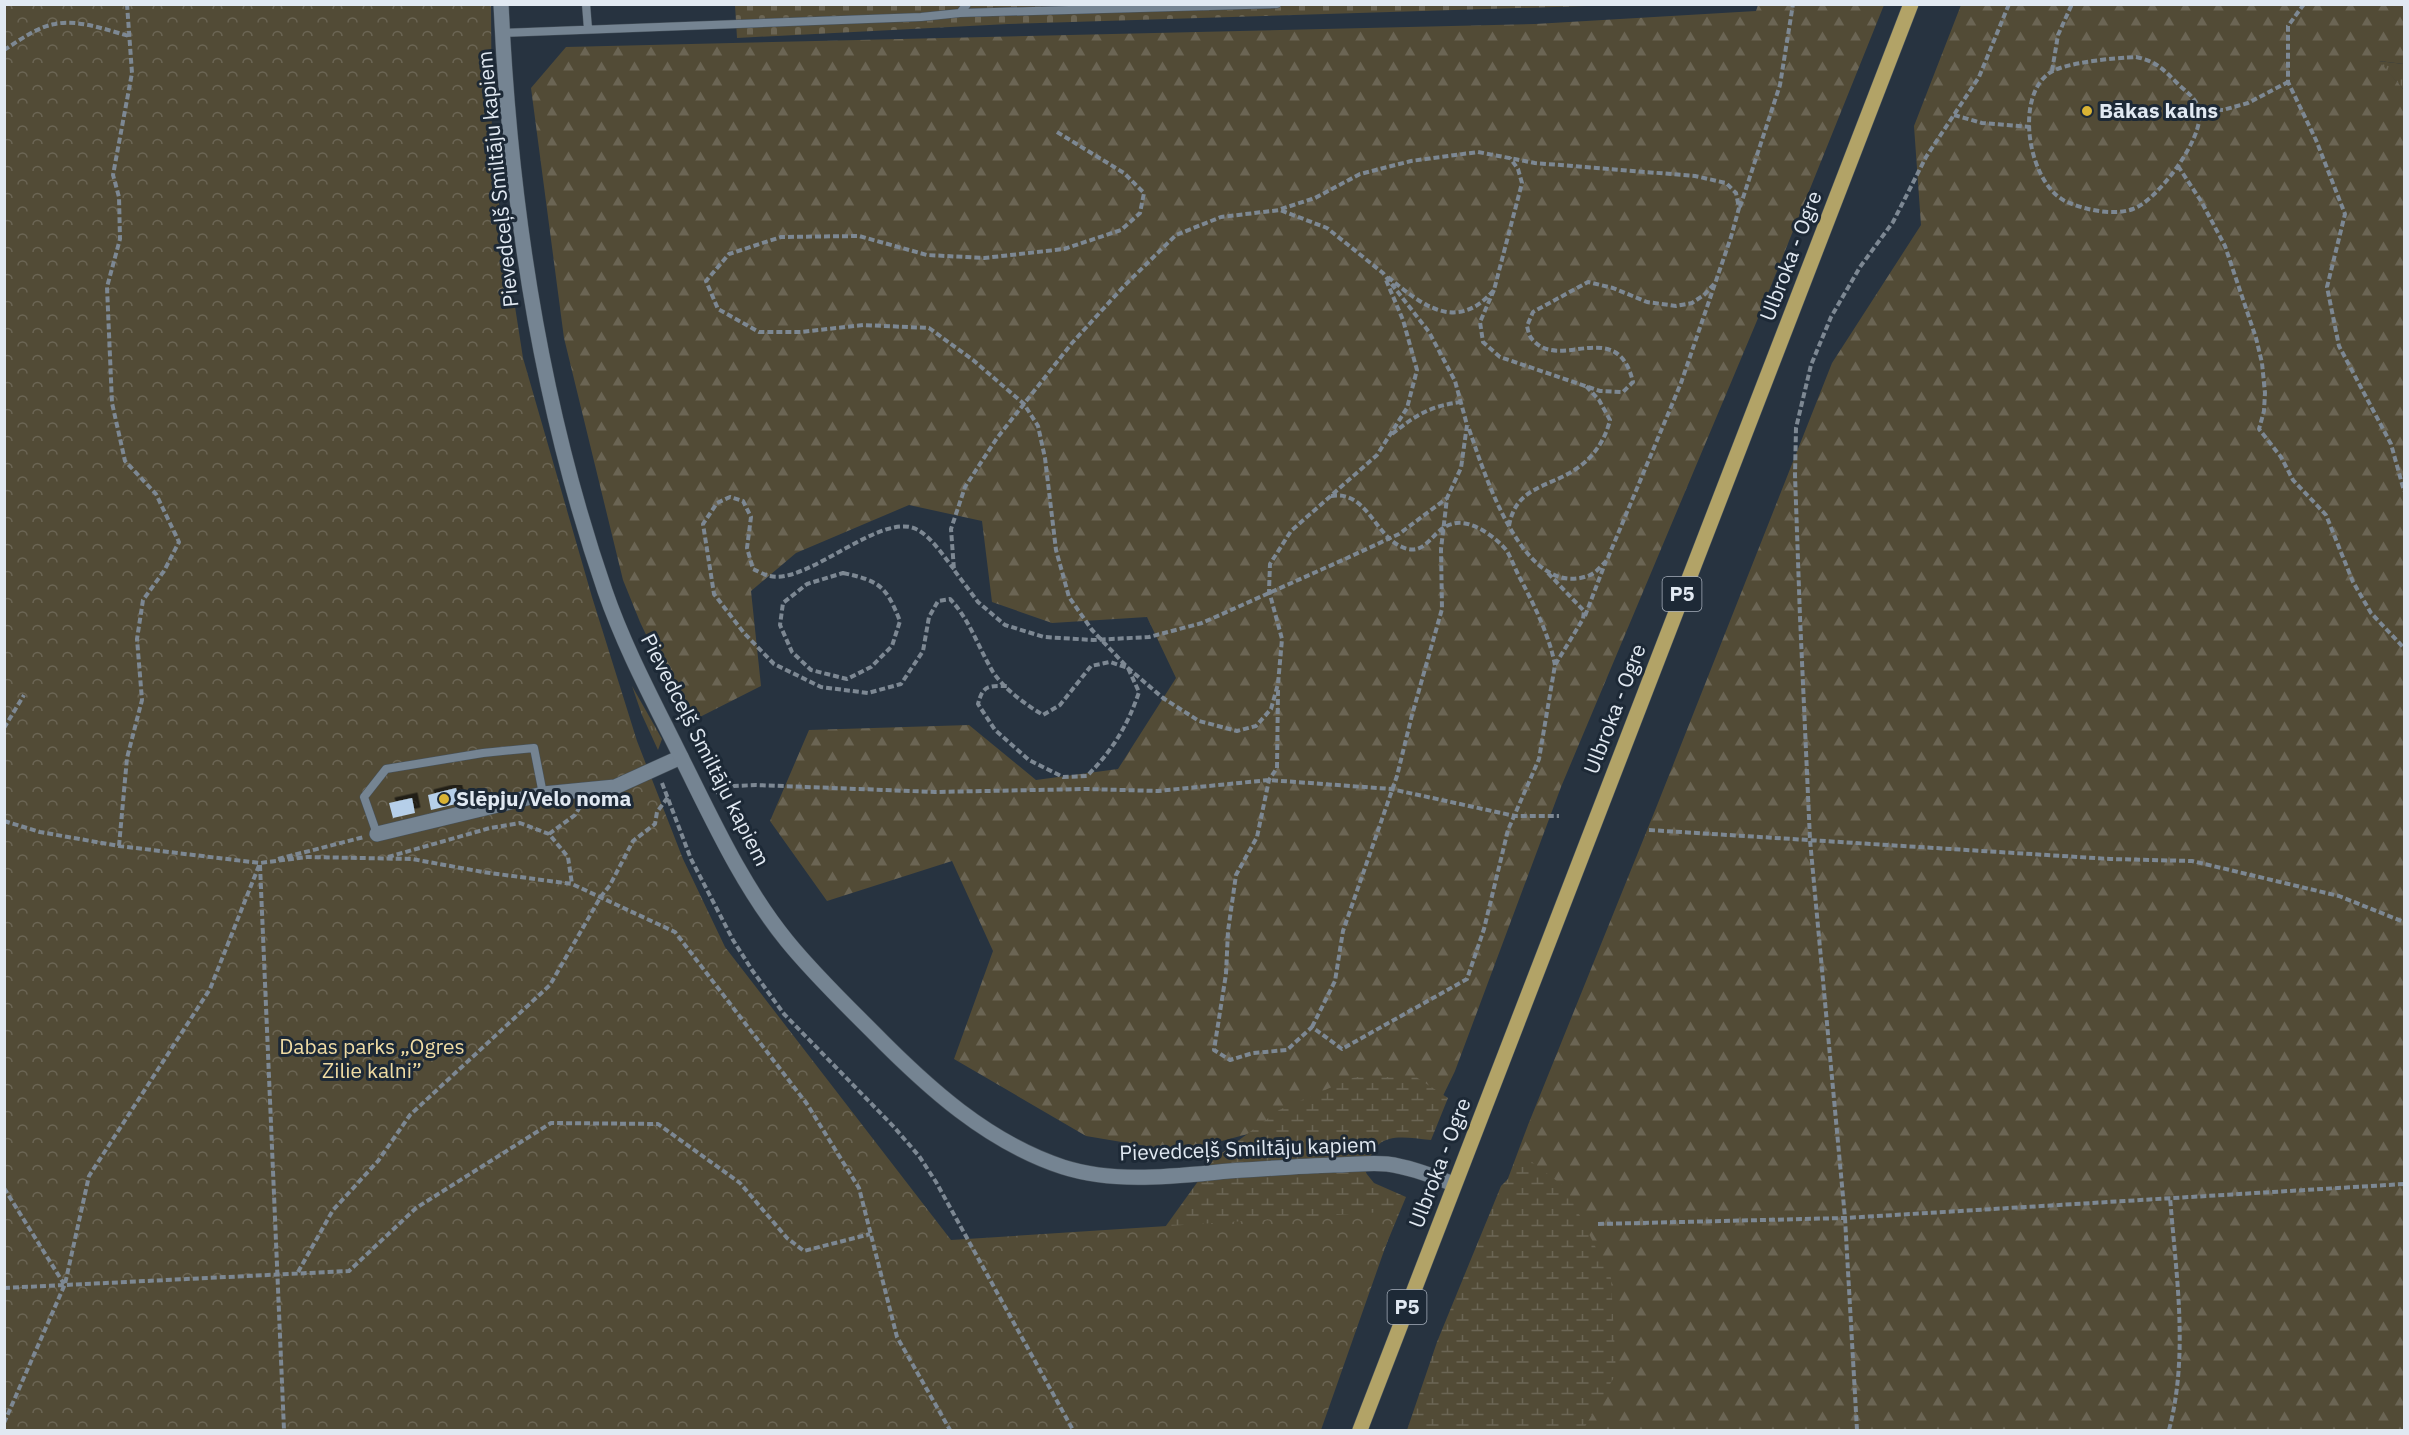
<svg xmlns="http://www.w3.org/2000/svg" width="2409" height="1435" font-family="'IBM Plex Sans',sans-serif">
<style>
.grass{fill:url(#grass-tufts)}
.forest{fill:url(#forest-firs)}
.wetland{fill:url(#wetland-marsh)}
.cemetery{fill:url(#cemetery-stones)}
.park{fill:url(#park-crowns)}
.building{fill:#b6cfe9;filter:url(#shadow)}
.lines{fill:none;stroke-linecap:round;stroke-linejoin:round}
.lane-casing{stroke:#46515b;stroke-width:9}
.street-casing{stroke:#46515b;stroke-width:16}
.secondary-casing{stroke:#46515b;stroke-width:16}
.primary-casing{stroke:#46515b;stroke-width:16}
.path{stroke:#7d8893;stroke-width:4;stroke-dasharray:6 3;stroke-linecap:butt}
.lane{stroke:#758492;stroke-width:8}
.street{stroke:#758492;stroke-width:15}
.secondary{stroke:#758492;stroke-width:15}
.primary{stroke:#b2a367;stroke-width:15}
.poi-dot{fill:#d9b334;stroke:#1d2936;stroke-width:2}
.labels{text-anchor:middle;stroke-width:6;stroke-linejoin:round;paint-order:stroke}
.shield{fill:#1d2936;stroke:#a6afba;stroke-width:1.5}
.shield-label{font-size:20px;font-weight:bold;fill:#e1e9f2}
.poi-label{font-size:21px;font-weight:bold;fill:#e1e9f2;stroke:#1d2936;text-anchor:start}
.street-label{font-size:21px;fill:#e1e9f2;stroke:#1d2936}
.park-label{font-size:21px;fill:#f0dca4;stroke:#1d2936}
</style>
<defs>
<pattern id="grass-tufts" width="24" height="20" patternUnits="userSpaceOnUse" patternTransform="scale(1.5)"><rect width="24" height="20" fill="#524b36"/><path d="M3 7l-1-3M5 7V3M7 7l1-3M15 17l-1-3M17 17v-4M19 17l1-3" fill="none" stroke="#6b6554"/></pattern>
<pattern id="forest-firs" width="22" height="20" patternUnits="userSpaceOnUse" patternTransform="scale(1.5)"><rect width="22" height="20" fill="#524b36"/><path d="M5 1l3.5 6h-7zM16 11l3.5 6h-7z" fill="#6b6554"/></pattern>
<pattern id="wetland-marsh" width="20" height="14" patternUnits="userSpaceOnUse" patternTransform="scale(1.5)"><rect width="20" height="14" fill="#524b36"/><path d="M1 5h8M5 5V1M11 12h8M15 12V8" fill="none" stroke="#6b6554"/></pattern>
<pattern id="cemetery-stones" width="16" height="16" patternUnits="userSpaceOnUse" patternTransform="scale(1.5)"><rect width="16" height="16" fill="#524b36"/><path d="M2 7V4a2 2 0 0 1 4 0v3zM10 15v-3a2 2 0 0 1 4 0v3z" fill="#6b6554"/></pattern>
<pattern id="park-crowns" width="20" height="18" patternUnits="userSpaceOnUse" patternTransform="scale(1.5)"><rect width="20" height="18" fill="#524b36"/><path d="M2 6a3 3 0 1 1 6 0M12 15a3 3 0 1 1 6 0" fill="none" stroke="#6b6554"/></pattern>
<filter id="shadow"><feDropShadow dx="5.5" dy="-5.5" stdDeviation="0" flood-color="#0009"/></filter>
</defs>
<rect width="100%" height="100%" fill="#273340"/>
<path class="grass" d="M2378,61L2404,64V90Z
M632,686L662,739L658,750L642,715Z"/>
<path class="forest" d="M1758,5H1884L1756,323L1561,787L1455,1071L1426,1131L1318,1115L1181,1152L1086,1136L954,1059L993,951L952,861L827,901L770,821L809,730L969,725L1036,780L1118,769L1176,678L1147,617L1052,623L992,602L982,521L909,505L796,553L751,591L761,686L688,723L640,622L623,580L564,338L531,88L566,47L1535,24L1756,11Z
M1961,5H2404V64L2379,61L2404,90V1430H1414L1528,1125L1658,803L1832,363L1921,225L1914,126Z"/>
<path class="wetland" d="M1355,1077H1416L1448,1098L1431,1140C1396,1136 1373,1131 1366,1173L1374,1183L1406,1197L1309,1430L1122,1287L1214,1159L1279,1110Z
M1528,1159L1566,1188L1611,1278L1616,1374L1583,1430H1407L1437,1342L1501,1186Z"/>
<path class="cemetery" d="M735,5H1618L1008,24L737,38Z"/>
<path class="park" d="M5,5H491L492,159L523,358L592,597L637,741L683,859L725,947L951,1240L1398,1211L1321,1430H5Z"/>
<path class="building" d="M456,788L460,803L431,810L428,795Z
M412,798L415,813L393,818L389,803Z"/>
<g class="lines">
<defs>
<path id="lane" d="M586,4L588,29
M960,13L1277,4
M502,33L921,17L960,13L967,4
M377,834L364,797L386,769L483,753L534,748L543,794"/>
<path id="street" d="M377,834L543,794L615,787L681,757"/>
<path id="secondary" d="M501,4C510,203 540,403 605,591C625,649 655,704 682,759C713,821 743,887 787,941C813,973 843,1002 872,1031C927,1087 987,1142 1063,1167C1116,1184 1175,1176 1229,1171C1264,1169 1299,1166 1334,1165C1351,1165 1370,1162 1387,1164C1410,1167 1432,1176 1454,1184"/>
<path id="primary" d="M1360,1430L1911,4"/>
</defs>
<use href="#lane" class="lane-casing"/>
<use href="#street" class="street-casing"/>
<use href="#secondary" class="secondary-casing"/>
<use href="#primary" class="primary-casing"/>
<path class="path" d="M2304,4L2288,26V82L2316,140L2345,214L2327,287L2339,346L2391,444L2404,491
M4,50C20,40 37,27 55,24C78,19 107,30 129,36
M2136,57C2156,61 2164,70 2177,83C2186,92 2197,98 2199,111C2205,137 2157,201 2133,209C2113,216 2086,210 2067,202C2029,185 2014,100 2048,74C2063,62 2116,58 2136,57Z
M2052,71L2058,35L2072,4
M2199,109L2223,110L2248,103L2288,82
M1954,115L1982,123L2030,127
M1057,132L1124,173L1144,193L1140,213L1121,230L1064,249L984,258L927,255L859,236L781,237L729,254L706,281L718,309L759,332H801L863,325L929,328L973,360L1024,404L1038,426L1045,458L1056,550L1069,597L1092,630L1128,668L1163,698L1199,721L1237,731L1256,726L1271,709L1278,684L1282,639L1269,591L1270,564L1291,531L1377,455L1407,408L1417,370L1403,320L1386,280
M2178,166L2201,201L2225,246L2256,338L2262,363L2265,393L2264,411L2259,429L2281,457L2293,480L2326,515L2353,582L2371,613L2404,648
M1740,207L1780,85L1793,4
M1281,209L1315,198L1360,174L1411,161L1478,152L1535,163L1695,176L1726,183L1736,193L1739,208L1731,237L1681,383L1607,560C1602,565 1596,573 1590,575C1523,603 1483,469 1468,426
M1388,277C1423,306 1457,333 1494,290L1522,183L1518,169L1510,158
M1494,290L1480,322L1483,342L1500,357L1600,391L1623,392L1633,382C1617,315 1559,373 1532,339C1529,336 1528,330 1527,326L1533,312L1588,282L1613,288L1647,302L1676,306L1692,303L1704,295L1715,283
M1392,434C1416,415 1430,406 1461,402
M1331,496C1367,490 1374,535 1402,547C1427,558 1431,529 1452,524C1470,518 1496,537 1507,551C1512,560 1516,571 1521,580C1535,607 1549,635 1555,665
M1509,526C1516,486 1548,488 1576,469C1594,457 1605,440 1610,420L1599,400L1586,386
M954,569C943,556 932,537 916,529C880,512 807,585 770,576C764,575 758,571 753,569L747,548L751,517L743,501L730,497L717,503L703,524L714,594L744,633L774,664L821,687L868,693L901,684L923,651L929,617L938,601L950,599C970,620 978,647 993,672C1005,690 1025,704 1043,715L1060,705L1091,666L1110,662L1128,668L1139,692C1128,725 1112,751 1087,776L1063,777L1029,760L995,730L978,704C983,685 988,686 1007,686
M843,573C880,581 886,586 900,621L892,646L871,667L847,679L811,670L792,652L780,625L783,603L807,584Z
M1585,616L1606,561
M1278,690L1277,768L1269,780L1257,837L1236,875L1228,931L1226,974L1214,1050L1230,1060L1253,1053L1287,1050L1312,1027L1342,1049L1467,979L1484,929L1508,830L1539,759L1555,665L1583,619L1584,611L1547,572
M4,728L24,695
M662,783L691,859L733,940L752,970L784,1014L894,1127L919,1156L936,1182L1073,1430
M717,795L734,786L756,785L935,792L1086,789L1158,791L1269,780L1391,789L1515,816H1559
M4,821L40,832L119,846L260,863L307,857L412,859L483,872L572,884L675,932L807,1104L859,1188L897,1337L950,1430
M1649,830L2110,859L2192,861L2339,896L2404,922
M549,834L575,815L580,807
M119,846L127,758L142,700L137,639L143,600L164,571L179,542L156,494L125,461L112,403L107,287L120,239L119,197L113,175L132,73L127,4
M388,857L490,828L520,823L549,834L568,857L572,884
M278,859L364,837
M260,865L284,1430
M1312,1027L1335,981L1343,931L1397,776L1412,715L1442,609L1441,549L1447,498L1461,468L1467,425L1455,381L1429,332L1383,273L1327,228L1280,210L1221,217L1176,235L1125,285L1072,343L997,438L965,487L951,529L954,570L978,602L1005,625L1044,637L1093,640L1149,637L1202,623L1345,559L1399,534L1447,498
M4,1188L64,1284
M1598,1224L1845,1218L2404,1184
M298,1272L333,1210L378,1161L410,1115L550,985L600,898L610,885L633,841L655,824L657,812L668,797
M4,1288L349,1271L416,1208L551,1123L658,1124L740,1183L787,1238L804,1251L870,1234
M4,1423L65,1284L89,1176L210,989L260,863
M1857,1430L1845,1218L1810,840L1800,617L1795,475L1796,428L1811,365L1831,317L1860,267L1893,222L1926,157L1979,77L2009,4
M2169,1430C2189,1354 2176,1275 2170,1197"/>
<use href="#lane" class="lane"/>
<use href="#street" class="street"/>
<use href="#secondary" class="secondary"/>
<use href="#primary" class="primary"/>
</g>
<g class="poi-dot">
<circle cx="2087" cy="111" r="6"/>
<circle cx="444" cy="799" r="6"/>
</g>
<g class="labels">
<g class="shield">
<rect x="1662.5" y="577" width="39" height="34" rx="4.5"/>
<rect x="1387.5" y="1290" width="39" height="34" rx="4.5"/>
</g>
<g class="shield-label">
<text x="1682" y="601">P5</text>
<text x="1407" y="1314">P5</text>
</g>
<g class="poi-label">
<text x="2099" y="118">Bākas kalns</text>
<text x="456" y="806">Slēpju/Velo noma</text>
</g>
<g class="street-label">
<text transform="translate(498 179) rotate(-96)" y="7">Pievedceļš Smiltāju kapiem</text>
<text transform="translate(1791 256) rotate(-69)" y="7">Ulbroka - Ogre</text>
<text transform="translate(1615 709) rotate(-69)" y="7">Ulbroka - Ogre</text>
<text transform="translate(705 750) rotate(63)" y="7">Pievedceļš Smiltāju kapiem</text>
<text transform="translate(1248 1149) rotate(-2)" y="7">Pievedceļš Smiltāju kapiem</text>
<text transform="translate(1440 1163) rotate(-69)" y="7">Ulbroka - Ogre</text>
</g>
<g class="park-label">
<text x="372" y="1054">Dabas parks „Ogres<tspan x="372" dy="24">Zilie kalni”</tspan></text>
</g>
</g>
<rect width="2409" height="1435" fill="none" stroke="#e1e9f2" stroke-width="12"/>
</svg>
